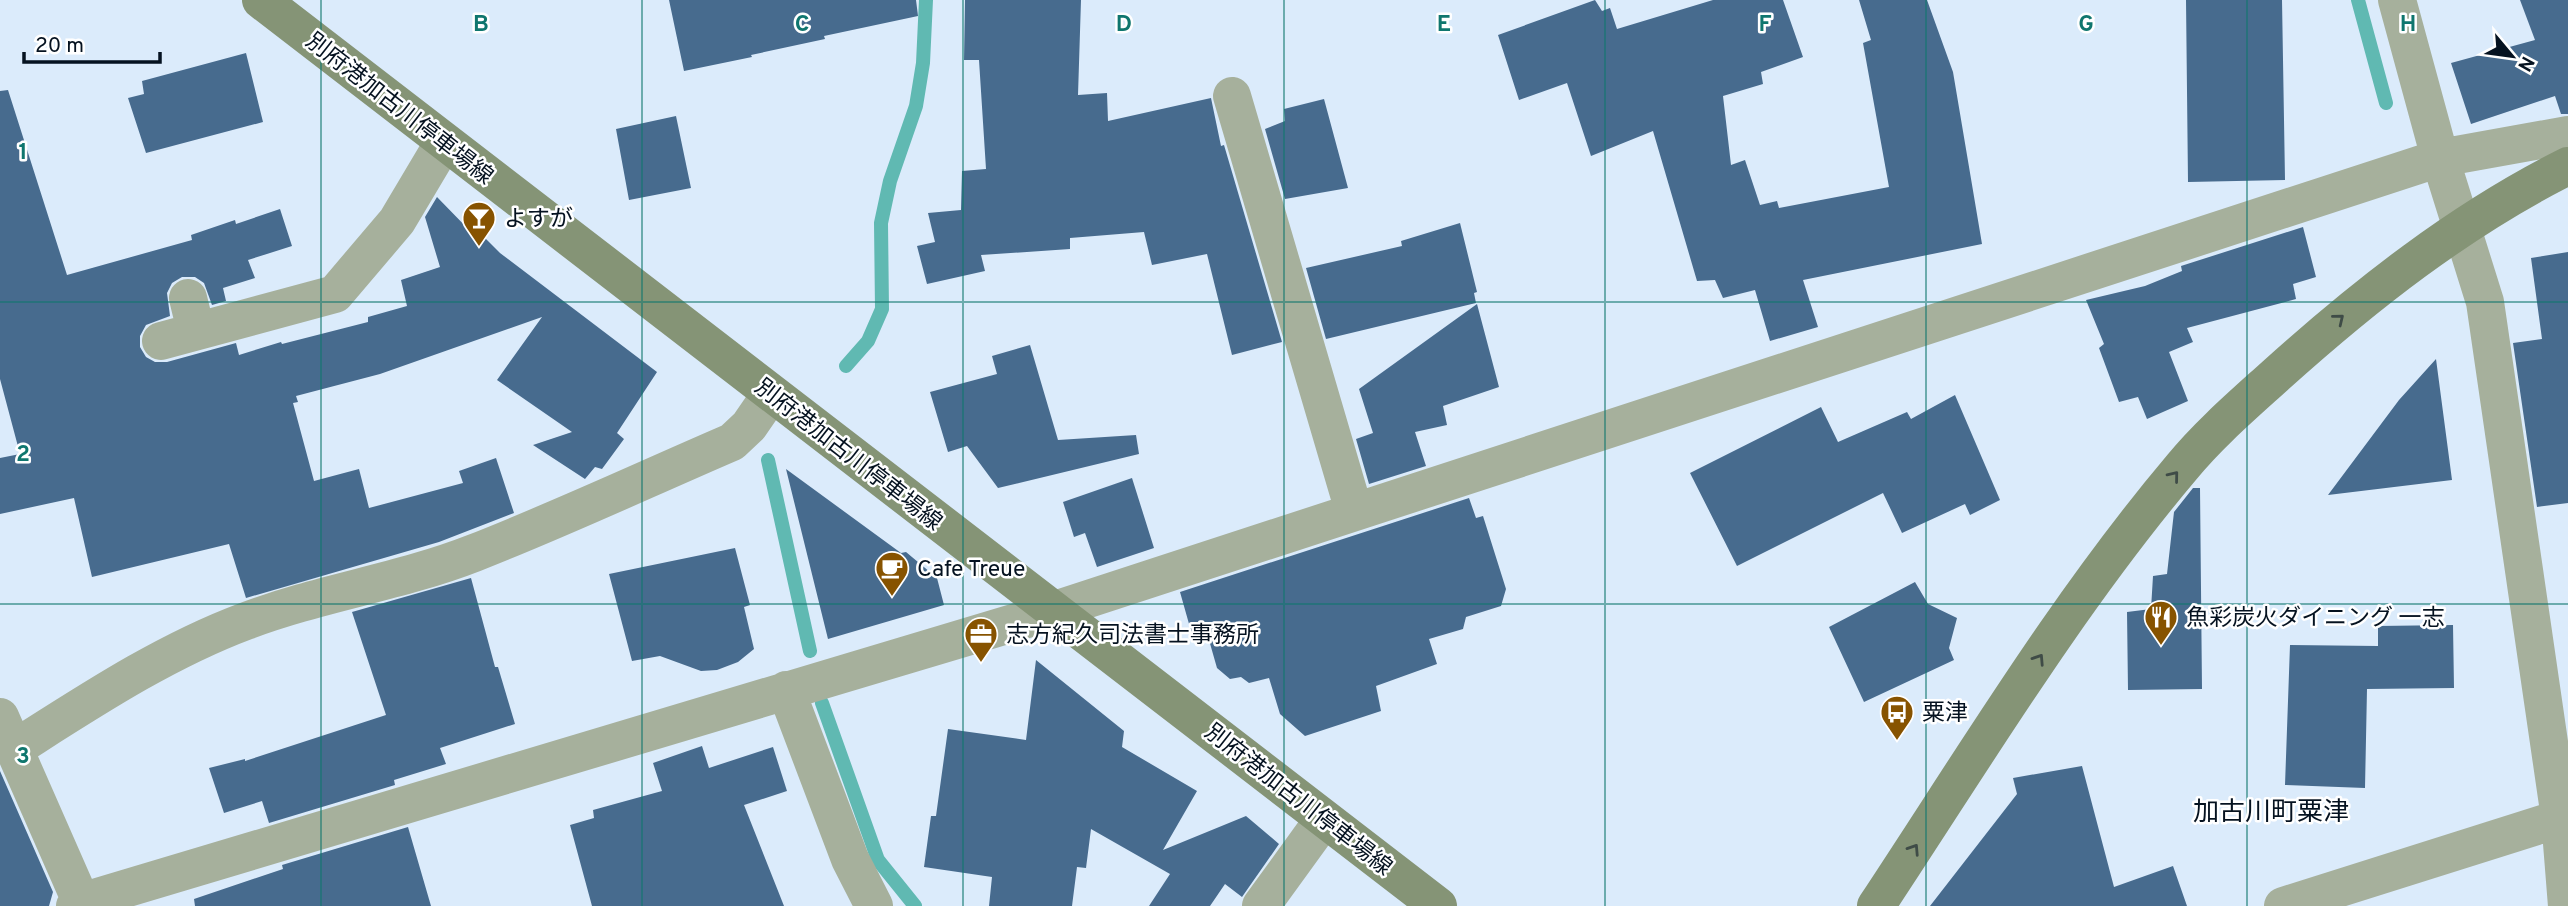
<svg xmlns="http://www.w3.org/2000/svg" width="2568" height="906" font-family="Overpass,'Noto Sans JP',sans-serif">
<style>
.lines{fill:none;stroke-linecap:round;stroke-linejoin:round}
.stream{stroke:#60b9b2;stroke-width:14}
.building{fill:#476b8e}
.street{stroke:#a6b09c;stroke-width:38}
.secondary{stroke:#859476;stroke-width:38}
.oneway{stroke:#3f4c47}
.grid{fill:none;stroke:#0f766e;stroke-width:2;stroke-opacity:0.55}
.labels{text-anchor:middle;stroke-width:5;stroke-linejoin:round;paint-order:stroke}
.street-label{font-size:23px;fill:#051220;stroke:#fff}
.poi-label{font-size:23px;fill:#051220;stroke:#fff;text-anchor:start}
.quarter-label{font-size:26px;fill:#051220;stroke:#fff}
.grid-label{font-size:23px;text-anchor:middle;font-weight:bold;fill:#0f766e;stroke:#fff;stroke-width:5;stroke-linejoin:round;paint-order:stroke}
</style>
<rect width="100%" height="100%" fill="#dbebfb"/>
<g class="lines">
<path class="stream" d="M2358,0L2386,103
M846,366L868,341L882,309L881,223L890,181L916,106L923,63L926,0
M768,460L810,651
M822,703L878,860L915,906"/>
</g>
<path class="building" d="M669,0H916L918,16L824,36L825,39L751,55L752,57L684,71Z
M965,0H1081L1078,95L1107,93L1108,121L1211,98L1221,146L1224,145L1282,342L1232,355L1207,254L1152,265L1144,232L1070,238V249L981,255L985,271L927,284L917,246L935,242L928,213L961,210L962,171L986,169L979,60H964Z
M1595,0L1602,11L1610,8L1617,29L1713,0H1783L1803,57L1761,72L1763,84L1723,96L1731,165L1745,160L1760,205L1777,201L1779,208L1889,187L1863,43L1871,40L1859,0H1927L1953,72L1982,244L1803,280L1818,327L1770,341L1755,290L1723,298L1715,280L1697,281L1653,131L1591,156L1567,83L1519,100L1498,35Z
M2186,0H2282L2285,180L2188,182Z
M2520,0H2568V114H2561L2555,96L2471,124L2451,63L2535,40Z
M246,53L263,122L146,153L128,98L144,94L142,81Z
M8,90L67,275L192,240L191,235L235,220L236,224L280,209L292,246L248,260L255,278L223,288L226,301L212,305L204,283L195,277H182L172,283L167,293L170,316L146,325L140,336V347L146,357L155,362H167L236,343L239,355L281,342L282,344L368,322V317L407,306L401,280L440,267L425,217L437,197L474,235L478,231L500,253L657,372L617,433L624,439L602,469L595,467L585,479L533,445L572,432L497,380L542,317L380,374L296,396L298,402L293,403L314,481L359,469L369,508L463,483L459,471L496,458L514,513L439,542L246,598L229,544L92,577L74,498L0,514V458L20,454L0,379V91Z
M1324,99L1348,188L1285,199L1265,129L1285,121L1284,109Z
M676,116L691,188L629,200L616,129Z
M1460,223L1477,292L1474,293L1476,303L1326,339L1306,268L1402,246L1401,241Z
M2303,227L2316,277L2293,284L2296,299L2187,328L2193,342L2169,352L2188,401L2147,419L2138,397L2119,402L2099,348L2104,344L2086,300L2145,286L2182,271L2181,266Z
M2568,252V503L2537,507L2513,343L2542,339L2531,258Z
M1477,304L1499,387L1443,406L1447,425L1415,432L1426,466L1369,484L1356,439L1373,433L1359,389Z
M1030,345L1058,440L1136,435L1139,454L998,488L967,446L948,452L930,392L997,374L992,356Z
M2436,359L2452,480L2328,495L2399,400Z
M1955,395L2000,500L1970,515L1965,504L1902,533L1883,493L1737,566L1690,473L1821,407L1838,442L1907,412L1911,419Z
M786,469L901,553L906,552L937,578L944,605L828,639Z
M1132,478L1154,548L1097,567L1085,533L1074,537L1063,502Z
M2193,488H2200L2202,689L2128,690L2127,612L2151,609L2153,576L2167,574L2174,512Z
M1469,498L1476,518L1483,516L1506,589L1501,606L1466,617L1463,629L1429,639L1437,664L1376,686L1381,711L1305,736L1280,714L1269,678L1249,683L1241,677L1230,679L1217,668L1209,640L1193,638L1180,592Z
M735,548L750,605L744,607L754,649L738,662L717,670L701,671L660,656L632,661L609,574Z
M471,578L495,667H498L515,724L440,748L446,764L394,780L395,785L269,823L262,801L224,813L209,768L245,759V761L386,715L352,612Z
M1915,582L1928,604L1957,618L1949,648L1954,660L1864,702L1829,627Z
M2453,625L2454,688L2367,689L2365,788L2285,785L2290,645L2378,646V626Z
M1036,660L1124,731L1122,747L1197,791L1163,850L1246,816L1279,844L1242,897L1225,884L1210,906H1149L1170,874L1091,829L1086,868L1077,867L1072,906H989L992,877L924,867L931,816H936L948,729L1026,740Z
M702,746L709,768L773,747L787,791L744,805L784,906H592L570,825L594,818L593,810L662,791L653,763Z
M2082,766L2114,887L2173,866L2187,906H1930L2017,794L2013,778Z
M0,771L53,892L49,906H0Z
M408,827L431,906H195L194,899L283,869L282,865Z"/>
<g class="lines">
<path class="street" d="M2397,0L2440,158L2485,302L2560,818L2567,906
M1232,96L1354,511
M188,298L196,331
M161,341L335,294L397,221L444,142
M786,690L850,859L874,906
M0,717L83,906
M14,749C88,702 163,652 246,621C320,593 400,582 474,553C561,519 646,479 732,442L749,426L771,394
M75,906L81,902L1027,619L2440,158L2568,135
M1261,906L1324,819
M2283,906L2568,816"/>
<path class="secondary" d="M261,0L1438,906
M1876,906C1974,758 2067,603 2182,467C2209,434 2244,404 2276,375C2365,295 2460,220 2568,166"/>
</g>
<defs><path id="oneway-chevron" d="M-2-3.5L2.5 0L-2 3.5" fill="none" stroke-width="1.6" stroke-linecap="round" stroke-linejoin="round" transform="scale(1.75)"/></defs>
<g class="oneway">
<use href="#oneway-chevron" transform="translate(2339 319) rotate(-39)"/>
<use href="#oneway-chevron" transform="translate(2174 476) rotate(-51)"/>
<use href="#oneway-chevron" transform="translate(2039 659) rotate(-57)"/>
<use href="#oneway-chevron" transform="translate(1914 849) rotate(-57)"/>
</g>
<path class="grid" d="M321,0V906M642,0V906M963,0V906M1284,0V906M1605,0V906M1926,0V906M2247,0V906M0,302H2568M0,604H2568"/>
<defs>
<symbol id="bar-pin" viewBox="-11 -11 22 30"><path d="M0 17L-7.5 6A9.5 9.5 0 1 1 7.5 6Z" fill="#875300" stroke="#fff"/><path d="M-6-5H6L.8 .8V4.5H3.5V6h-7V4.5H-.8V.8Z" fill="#fff"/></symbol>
<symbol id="cafe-pin" viewBox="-11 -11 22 30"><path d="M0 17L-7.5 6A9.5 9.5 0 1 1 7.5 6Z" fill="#875300" stroke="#fff"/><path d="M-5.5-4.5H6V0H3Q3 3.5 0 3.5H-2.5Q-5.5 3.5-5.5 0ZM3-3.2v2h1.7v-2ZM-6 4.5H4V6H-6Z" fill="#fff"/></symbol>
<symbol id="restaurant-pin" viewBox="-11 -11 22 30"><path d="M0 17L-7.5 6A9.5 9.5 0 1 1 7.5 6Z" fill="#875300" stroke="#fff"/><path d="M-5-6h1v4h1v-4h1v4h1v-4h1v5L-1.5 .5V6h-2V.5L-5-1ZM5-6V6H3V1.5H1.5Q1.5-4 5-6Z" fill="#fff"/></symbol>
<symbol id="office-pin" viewBox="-11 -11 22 30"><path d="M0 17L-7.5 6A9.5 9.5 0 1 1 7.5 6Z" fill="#875300" stroke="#fff"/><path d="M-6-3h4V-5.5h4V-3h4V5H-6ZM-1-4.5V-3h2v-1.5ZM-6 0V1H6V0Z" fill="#fff"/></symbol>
<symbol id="bus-pin" viewBox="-11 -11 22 30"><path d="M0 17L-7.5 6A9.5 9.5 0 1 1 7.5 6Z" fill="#875300" stroke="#fff"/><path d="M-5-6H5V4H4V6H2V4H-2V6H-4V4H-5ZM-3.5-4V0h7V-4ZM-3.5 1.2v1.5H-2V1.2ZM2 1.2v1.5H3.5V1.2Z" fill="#fff"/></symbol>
</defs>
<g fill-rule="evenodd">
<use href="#bar-pin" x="460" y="199" width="38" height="52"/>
<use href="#cafe-pin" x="873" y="549" width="38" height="52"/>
<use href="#restaurant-pin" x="2142" y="598" width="38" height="52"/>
<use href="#office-pin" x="962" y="615" width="38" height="52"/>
<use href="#bus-pin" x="1878" y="693" width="38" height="52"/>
</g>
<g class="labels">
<g class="street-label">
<text transform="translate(400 108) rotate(38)" y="8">別府港加古川停車場線</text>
<text transform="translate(849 454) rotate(38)" y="8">別府港加古川停車場線</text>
<text transform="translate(1299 799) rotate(38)" y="8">別府港加古川停車場線</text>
</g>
<g class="poi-label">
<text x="504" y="226">よすが</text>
<text x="917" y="576">Cafe Treue</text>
<text x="2186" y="625">魚彩炭火ダイニング 一志</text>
<text x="1006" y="642">志方紀久司法書士事務所</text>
<text x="1922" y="720">粟津</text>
</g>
<g class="quarter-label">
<text x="2271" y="820">加古川町粟津</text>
</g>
</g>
<g class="grid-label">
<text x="481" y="31">B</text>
<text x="802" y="31">C</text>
<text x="1124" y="31">D</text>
<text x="1444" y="31">E</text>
<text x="1765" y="31">F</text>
<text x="2086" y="31">G</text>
<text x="2408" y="31">H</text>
<text x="23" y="159">1</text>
<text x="23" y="461">2</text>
<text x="23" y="763">3</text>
</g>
<g transform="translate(2512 56) rotate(119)" stroke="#ffffff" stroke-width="5" paint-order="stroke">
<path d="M0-5L12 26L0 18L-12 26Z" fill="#051220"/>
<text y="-10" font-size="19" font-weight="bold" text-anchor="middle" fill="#051220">N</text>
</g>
<path d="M24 52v10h136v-10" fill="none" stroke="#051220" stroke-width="3.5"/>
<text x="35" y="52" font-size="21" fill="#051220" stroke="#ffffff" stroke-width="5" paint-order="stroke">20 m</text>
</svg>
